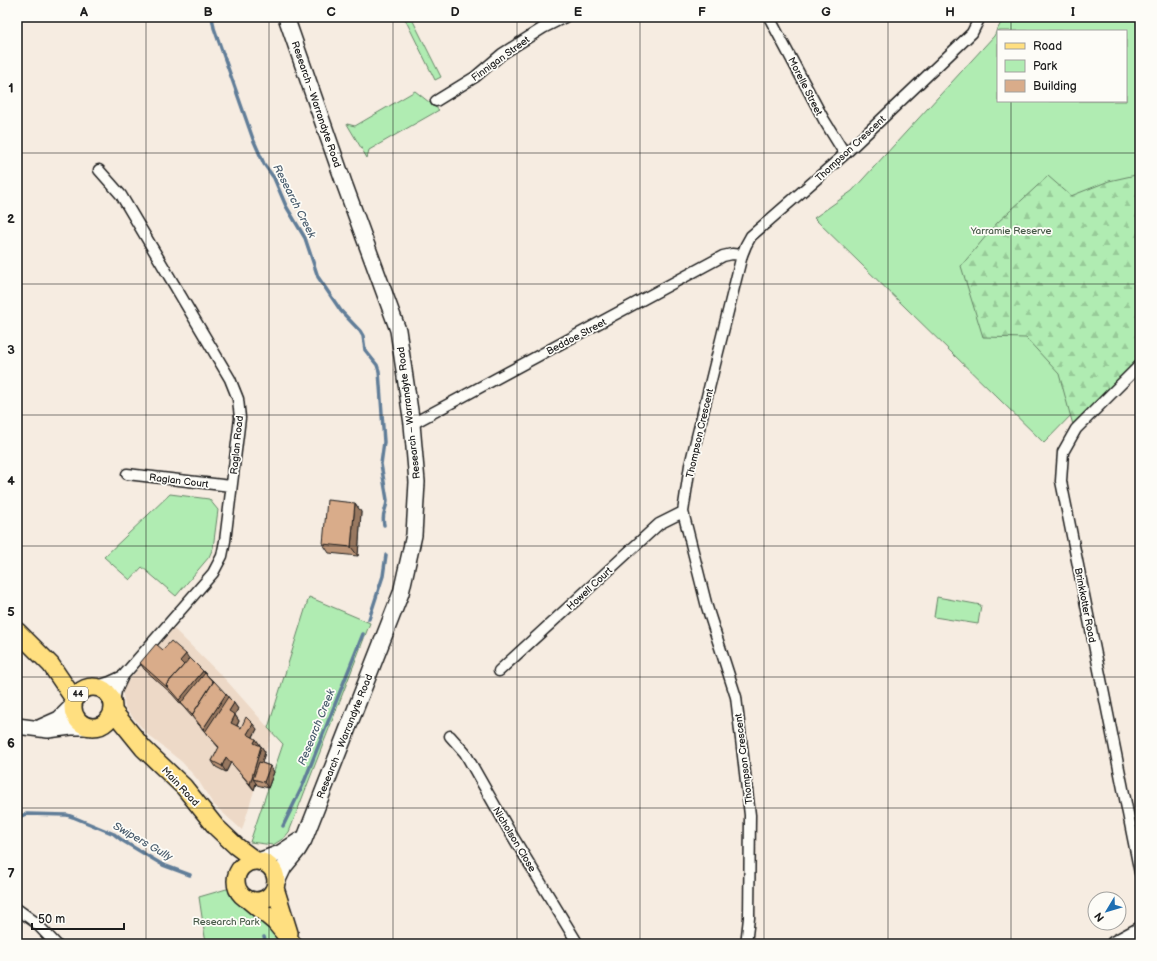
<svg xmlns="http://www.w3.org/2000/svg" width="1157" height="961" font-family="'Balsamiq Sans',sans-serif">
<style>
.built{fill:#edd9c7}
.green{fill:#b0ecb2;stroke:#668467;fill-rule:evenodd}
.forest{fill:url(#forest-firs);stroke:#668467}
.lines{fill:none;stroke-linecap:round;stroke-linejoin:round}
.stream{stroke:#617d98;stroke-width:3.5}
.street-casing{stroke:#1c1c1c;stroke-width:13}
.secondary-casing{stroke:#1c1c1c;stroke-width:18}
.primary-casing{stroke:#1c1c1c;stroke-width:20}
.street{stroke:#fdfcf7;stroke-width:10}
.secondary{stroke:#fdfcf7;stroke-width:15}
.primary{stroke:#ffdf80;stroke-width:17}
.wall{fill:#bb9477;stroke:#1c1c1c}
.shaded-wall{fill:#987861;stroke:#1c1c1c}
.building{fill:#d9ac8a;stroke:#1c1c1c}
.grid{fill:none;stroke:#1c1c1c;stroke-width:1;stroke-opacity:0.55}
.labels{text-anchor:middle;stroke-width:3.5;stroke-linejoin:round;paint-order:stroke}
.shield{fill:#fdfcf7;stroke:#605f5e;stroke-width:1}
.shield-label{font-size:9px;font-weight:bold;fill:#1c1c1c}
.street-label{font-size:10px;fill:#1c1c1c;stroke:#fdfcf7}
.park-label{font-size:10px;fill:#485a49;stroke:#fdfcf7}
.water-label{font-size:11px;font-style:italic;fill:#4a5d6e;stroke:#fdfcf7}
.neatline{fill:none;stroke:#1c1c1c;stroke-width:1.5}
.grid-label{font-size:13px;text-anchor:middle;font-weight:bold;fill:#1c1c1c}
</style>
<defs>
<pattern id="forest-firs" width="22" height="20" patternUnits="userSpaceOnUse"><rect width="22" height="20" fill="#b0ecb2"/><path d="M5 1l3.5 6h-7zM16 11l3.5 6h-7z" fill="#97ca98"/></pattern>
</defs>
<rect width="100%" height="100%" fill="#f6ece1"/>
<filter id="ink" filterUnits="userSpaceOnUse"><feTurbulence type="fractalNoise" baseFrequency=".025" numOctaves="2"/><feDisplacementMap in="SourceGraphic" scale="8" xChannelSelector="R" yChannelSelector="G"/><feConvolveMatrix kernelMatrix="1 2 1 2 8 2 1 2 1" color-interpolation-filters="sRGB"/></filter>
<g filter="url(#ink)">
<path class="built" d="M173,628L226,680L272,732L242,830L213,804L198,780L182,762L148,735L125,708L122,688Z"/>
<path class="green" d="M409,17H411L441,77L435,80L405,19Z
M1004,17H1140V344L1044,443L814,218L852,191L994,36ZM998,31H1126V101H998Z
M415,91L439,110L369,150L367,158L347,124L355,126Z
M170,494L209,499L218,510L213,548L209,557L176,596L142,567L130,580L104,557Z
M309,597L370,623L289,832L284,838L273,845L250,842L283,744L268,728Z
M937,597L981,605L978,624L934,617Z
M230,888C235,902 246,904 257,913C267,921 275,934 284,944H206L199,897Z"/>
<path class="forest" d="M1140,174V357L1073,425L1059,374L1026,338L983,337L961,266L997,223L1048,176L1071,196L1109,181Z"/>
<g class="lines">
<path class="stream" d="M212,17L214,28L253,139L264,164L274,178L286,206L305,238L318,277L341,311L360,331L363,336L365,350L377,365L379,371L384,442L381,464L387,500C387,511 381,511 384,525
M369,619L383,576L386,555
M17,817L27,814L67,815L73,817L114,834L123,841L163,865L190,875
M283,826L302,787L363,634
M264,937L266,944"/>
<defs>
<path id="street" d="M769,17L824,120L845,154
M436,101L475,77L502,54L543,28L565,17
M99,170L121,195L230,379L238,399L240,418L225,541L222,556L213,573L123,676L116,691L113,708
M1140,365L1076,429L1063,452L1061,481L1140,873
M412,424L723,256L732,254L742,255
M127,474L231,486
M499,671L659,524L683,512
M94,687L110,682L123,676
M450,736L465,753L510,832L578,944
M17,909L35,922L56,944
M746,944L749,918L750,815L736,697L707,607L683,512L690,465L742,255L746,245L751,236L845,154L972,33L980,17"/>
<path id="secondary" d="M17,726L48,730L71,727H88
M41,727L59,719L73,705
M258,861L280,853L300,840
M276,884L284,867L298,850L304,840L401,593L414,535L417,482L412,424L398,330L344,183L286,17
M1114,944L1140,930"/>
<path id="primary" d="M17,631L51,665L74,699
M73 707a20 20 0 1 1 40 0a20 20 0 1 1-40 0Z
M113,711L143,748L184,787L216,827L236,846L256,861
M236 881a20 20 0 1 1 40 0a20 20 0 1 1-40 0Z
M275,888L289,933
M246,898L275,922L293,944"/>
</defs>
<use href="#street" class="street-casing"/>
<use href="#secondary" class="secondary-casing"/>
<use href="#primary" class="primary-casing"/>
<use href="#street" class="street"/>
<use href="#secondary" class="secondary"/>
<use href="#primary" class="primary"/>
</g>
<path class="wall" d="M355,503L361,512L358,556L329,553L323,544Z
M163,650L189,659L203,671L226,694L238,709L235,715L239,721L237,726L241,728L257,729L253,737L260,745L259,746H261L265,752L262,763L270,766L274,772L268,788L257,785L256,783L254,790L231,762L226,772L216,767L212,761L219,748L172,694L144,669L140,663Z"/>
<path class="shaded-wall" d="M355,503L361,512L358,556L351,547Z
M186,654L190,660L184,667L180,661Z
M203,671L209,679L181,703L179,700Z
M226,694L232,703L205,732L210,738L203,729Z
M234,703L238,709L233,717L229,711Z
M235,715L239,721L235,729L231,723Z
M253,724L257,729L251,740L247,734Z
M256,739L260,745L258,749L254,743Z
M261,746L265,752L257,780L253,779L256,783L254,790L250,784Z
M226,757L231,762L226,772L222,766Z
M270,766L274,772L268,788L264,782Z"/>
<path class="building" d="M327,500L355,503L351,547L323,544Z
M171,641L186,654L180,661L184,665L166,685L168,688L140,663L156,644L163,650Z
M190,658L203,671L179,700L166,685Z
M205,673L213,682L192,715L194,717L181,703Z
M214,681L226,694L203,729L192,715Z
M228,697L234,703L229,711L235,715L231,723L241,728L246,717L253,724L247,734L256,739L254,743L261,746L250,784L226,757L222,766L212,761L219,747L205,732Z
M259,762L270,766L264,782L253,779Z"/>
</g>
<path class="grid" d="M146,17V944M269,17V944M393,17V944M517,17V944M640,17V944M764,17V944M888,17V944M1011,17V31M1011,101V944M17,153H1140M17,284H1140M17,415H1140M17,546H1140M17,677H1140M17,808H1140"/>
<g class="labels">
<rect class="shield" x="68" y="687" width="20" height="14" rx="3"/>
<g class="shield-label">
<text x="78" y="697">44</text>
</g>
<g class="street-label">
<text transform="translate(500 58) rotate(-36)" y="4">Finnigan Street</text>
<text transform="translate(806 86) rotate(63)" y="4">Morelle Street</text>
<text transform="translate(317 104) rotate(71)" y="4">Research – Warrandyte Road</text>
<text transform="translate(850 148) rotate(-43)" y="4">Thompson Crescent</text>
<text transform="translate(576 336) rotate(-28)" y="4">Beddoe Street</text>
<text transform="translate(408 413) rotate(-97)" y="4">Research – Warrandyte Road</text>
<text transform="translate(699 433) rotate(-77)" y="4">Thompson Crescent</text>
<text transform="translate(236 445) rotate(-84)" y="4">Raglan Road</text>
<text transform="translate(179 480) rotate(7)" y="4">Raglan Court</text>
<text transform="translate(589 588) rotate(-43)" y="4">Howell Court</text>
<text transform="translate(1086 605) rotate(79)" y="4">Brinkkotter Road</text>
<text transform="translate(344 736) rotate(-68)" y="4">Research – Warrandyte Road</text>
<text transform="translate(743 759) rotate(-97)" y="4">Thompson Crescent</text>
<text transform="translate(181 786) rotate(47)" y="4">Main Road</text>
<text transform="translate(515 839) rotate(59)" y="4">Nicholson Close</text>
</g>
<g class="park-label">
<text x="1011" y="234">Yarramie Reserve</text>
<text x="226" y="925">Research Park</text>
</g>
<g class="water-label">
<text transform="translate(295 201) rotate(63)" y="4">Research Creek</text>
<text transform="translate(316 727) rotate(-68)" y="4">Research Creek</text>
<text transform="translate(143 841) rotate(30)" y="4">Swipers Gully</text>
</g>
</g>
<rect width="1157" height="961" fill="none" stroke="#fdfcf7" stroke-width="44"/>
<rect x="997" y="30" width="130" height="72" fill="#fdfcf7" stroke="#a3a29f"/>
<rect x="1005" y="43" width="20" height="6" fill="#ffdf80" stroke="#a3a29f"/>
<text x="1033" y="50" font-size="12" fill="#1c1c1c">Road</text>
<rect x="1005" y="60" width="20" height="12" fill="#b0ecb2" stroke="#a3a29f"/>
<text x="1033" y="70" font-size="12" fill="#1c1c1c">Park</text>
<rect x="1005" y="80" width="20" height="12" fill="#d9ac8a" stroke="#a3a29f"/>
<text x="1033" y="90" font-size="12" fill="#1c1c1c">Building</text>
<g transform="translate(1107 911) rotate(232)"><circle r="19" fill="#fdfcf7" stroke="#a3a29f"/>
<path d="M0-3L7 15L0 10L-7 15Z" fill="#1f6fb2"/>
<text y="-6" font-size="11" font-weight="bold" text-anchor="middle" fill="#1c1c1c">N</text>
</g>
<path d="M32 923v6h92v-6" fill="none" stroke="#1c1c1c" stroke-width="2"/>
<text x="38" y="923" font-size="12" fill="#1c1c1c" stroke="#fdfcf7" stroke-width="3" paint-order="stroke">50 m</text>
<rect x="22" y="22" width="1113" height="917" class="neatline"/>
<g class="grid-label">
<text x="84" y="16">A</text>
<text x="208" y="16">B</text>
<text x="331" y="16">C</text>
<text x="455" y="16">D</text>
<text x="578" y="16">E</text>
<text x="702" y="16">F</text>
<text x="826" y="16">G</text>
<text x="950" y="16">H</text>
<text x="1073" y="16">I</text>
<text x="11" y="92">1</text>
<text x="11" y="223">2</text>
<text x="11" y="354">3</text>
<text x="11" y="485">4</text>
<text x="11" y="616">5</text>
<text x="11" y="747">6</text>
<text x="11" y="878">7</text>
</g>
</svg>
